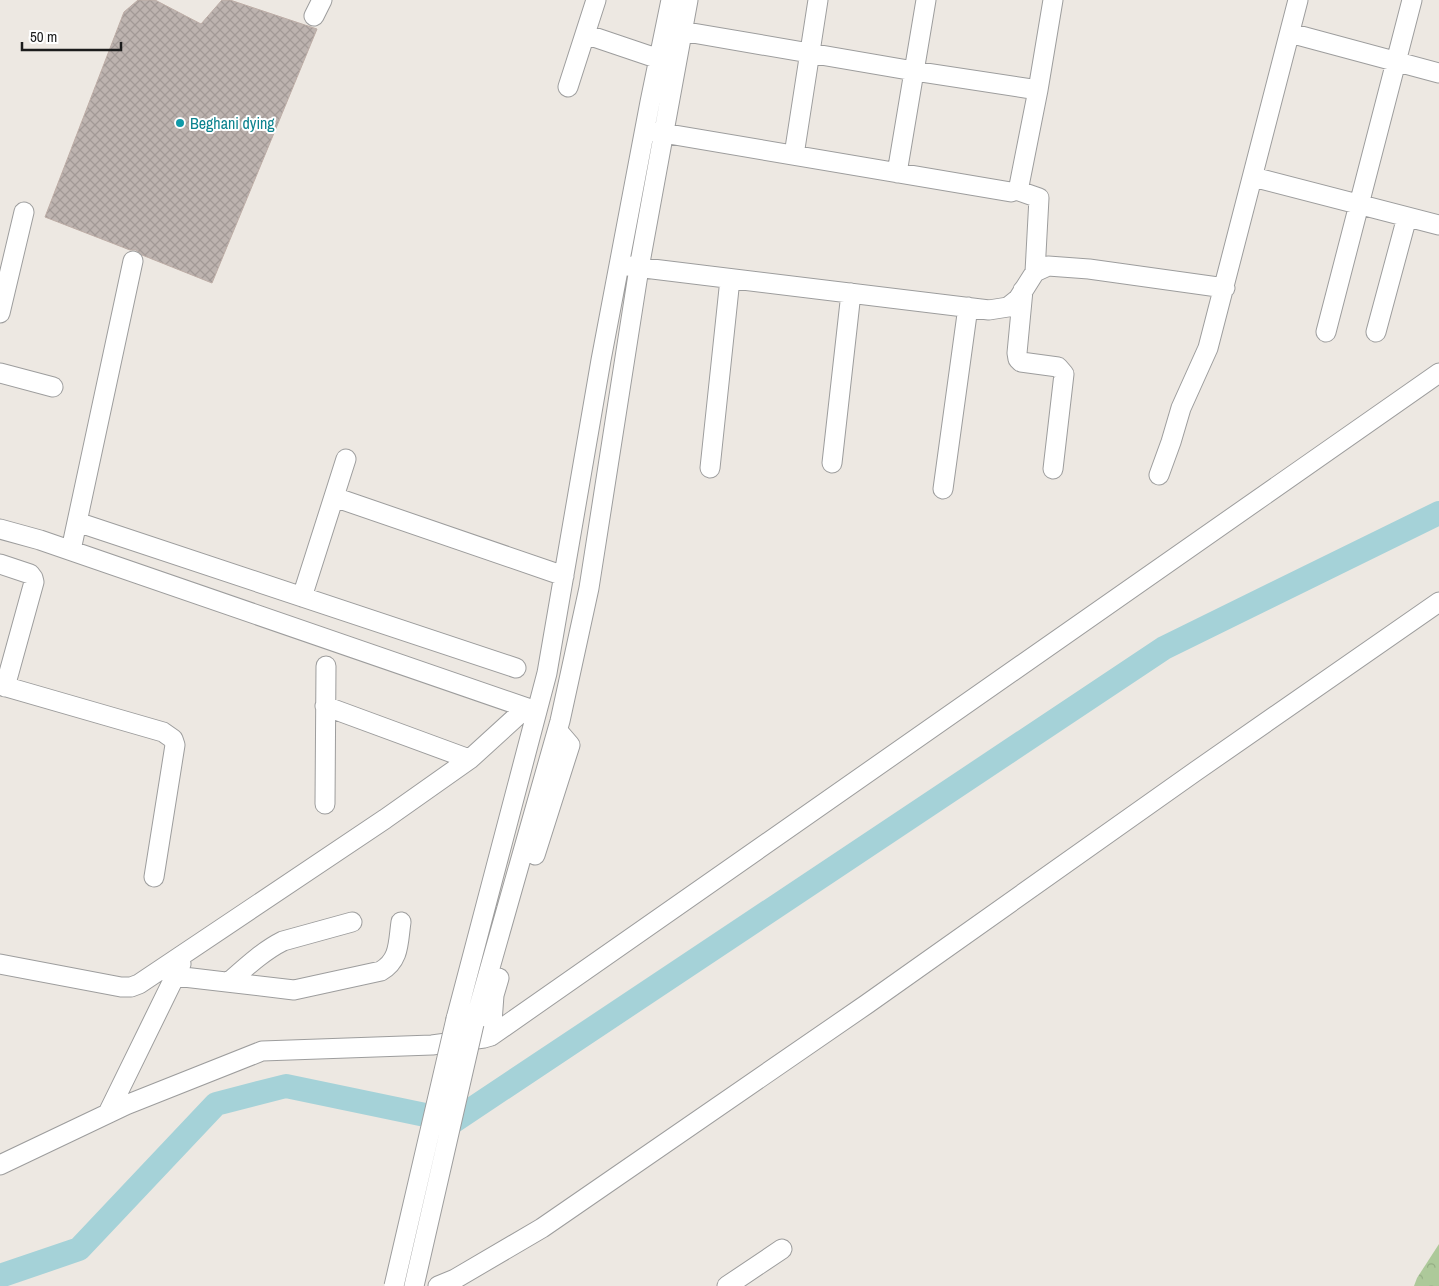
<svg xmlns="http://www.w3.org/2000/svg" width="1439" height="1286" font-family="'Archivo Narrow',sans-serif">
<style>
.forest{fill:url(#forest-crowns)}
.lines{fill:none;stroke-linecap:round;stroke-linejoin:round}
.river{stroke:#a5d2d8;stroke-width:24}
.building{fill:url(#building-cross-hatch);stroke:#bdada6}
.minor-casing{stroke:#9d9d9d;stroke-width:21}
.minor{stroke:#fff;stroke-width:19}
.minor-bridge-casing{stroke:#9d9d9d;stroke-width:21;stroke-linecap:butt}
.minor-bridge{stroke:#fff;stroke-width:19}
.culture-dot{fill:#0f9aa8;stroke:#fff;stroke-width:2}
.labels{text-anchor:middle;stroke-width:4;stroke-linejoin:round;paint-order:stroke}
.culture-label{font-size:16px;fill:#0d838f;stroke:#fff;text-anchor:start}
</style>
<defs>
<pattern id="forest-crowns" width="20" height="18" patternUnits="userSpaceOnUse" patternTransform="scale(1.25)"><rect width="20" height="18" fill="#adc99a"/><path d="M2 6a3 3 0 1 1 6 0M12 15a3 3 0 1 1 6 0" fill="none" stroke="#94ac84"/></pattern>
<pattern id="building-cross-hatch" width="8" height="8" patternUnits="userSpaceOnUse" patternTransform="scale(1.25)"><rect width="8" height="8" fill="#bdb3af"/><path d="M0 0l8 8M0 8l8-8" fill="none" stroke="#a29996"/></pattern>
</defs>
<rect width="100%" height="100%" fill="#ede8e2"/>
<path class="forest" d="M1439,1244V1286H1414L1417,1278Z"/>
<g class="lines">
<path class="river" d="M0,1276L79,1249L216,1104L286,1086L454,1121L1164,648L1439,513"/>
</g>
<path class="building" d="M138,0H155L201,24L222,0H230L317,29L212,283L142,255L136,250H130L45,217L124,12Z"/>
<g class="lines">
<defs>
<path id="minor" d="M314,16L322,0
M681,31L914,71L1038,90
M1290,33L1439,73
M585,34L659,59
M568,87L596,0
M651,131L1011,192L1016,190L1019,186L1038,90L1053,0
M794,155L818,0
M897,173L926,0
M1253,177L1439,225
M1016,190L1039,198L1035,272
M628,266L989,310L1008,307L1018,299L1035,272L1048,266L1089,269L1225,288
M1023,290L1017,353L1018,359L1021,362L1058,367L1064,374L1053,469
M0,313L24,212
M1326,332L1412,0
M1376,332L1407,217
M0,373L53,387
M832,463L851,293
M710,468L730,279
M1159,475L1171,442L1181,408L1208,348L1298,0
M943,489L968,307
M334,497L564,576
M77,522L516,668
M0,529L40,540L536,711
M71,550L133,261
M0,564L30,574L33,578L34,582L5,687
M302,597L346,459
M0,685L163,732L173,739L175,745L154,877
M325,706L469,759
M325,804L326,666
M535,855L570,745L558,731
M0,964L121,987H131L139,984L385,819L470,759L526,708
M175,976L294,990L381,971C400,960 398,942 401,922
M229,982C246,967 263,951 283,941L352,922
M456,1019L547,673L601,360L650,102L671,0
M474,1024L560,721L589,588L639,268L688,0
M491,1036L494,995L499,978
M108,1113L181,964
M0,1165L126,1105L262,1051L432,1045L484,1038L491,1036L1439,373
M438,1286L455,1279L542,1228L867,1004L1196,771L1439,602
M727,1286L782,1249"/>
</defs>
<use href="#minor" class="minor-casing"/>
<use href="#minor" class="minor"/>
<defs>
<path id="minor-bridge" d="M394,1286L456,1019
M414,1286L474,1024"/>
</defs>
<use href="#minor-bridge" class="minor-bridge-casing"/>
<use href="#minor-bridge" class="minor-bridge"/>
</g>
<circle class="culture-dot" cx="180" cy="123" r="5"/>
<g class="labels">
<g class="culture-label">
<text x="190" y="129">Beghani dying</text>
</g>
</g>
<path d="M22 42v8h99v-8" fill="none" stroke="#1c1c1c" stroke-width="2.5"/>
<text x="30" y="42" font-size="15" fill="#1c1c1c" stroke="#ffffff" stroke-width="4" paint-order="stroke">50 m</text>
</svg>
